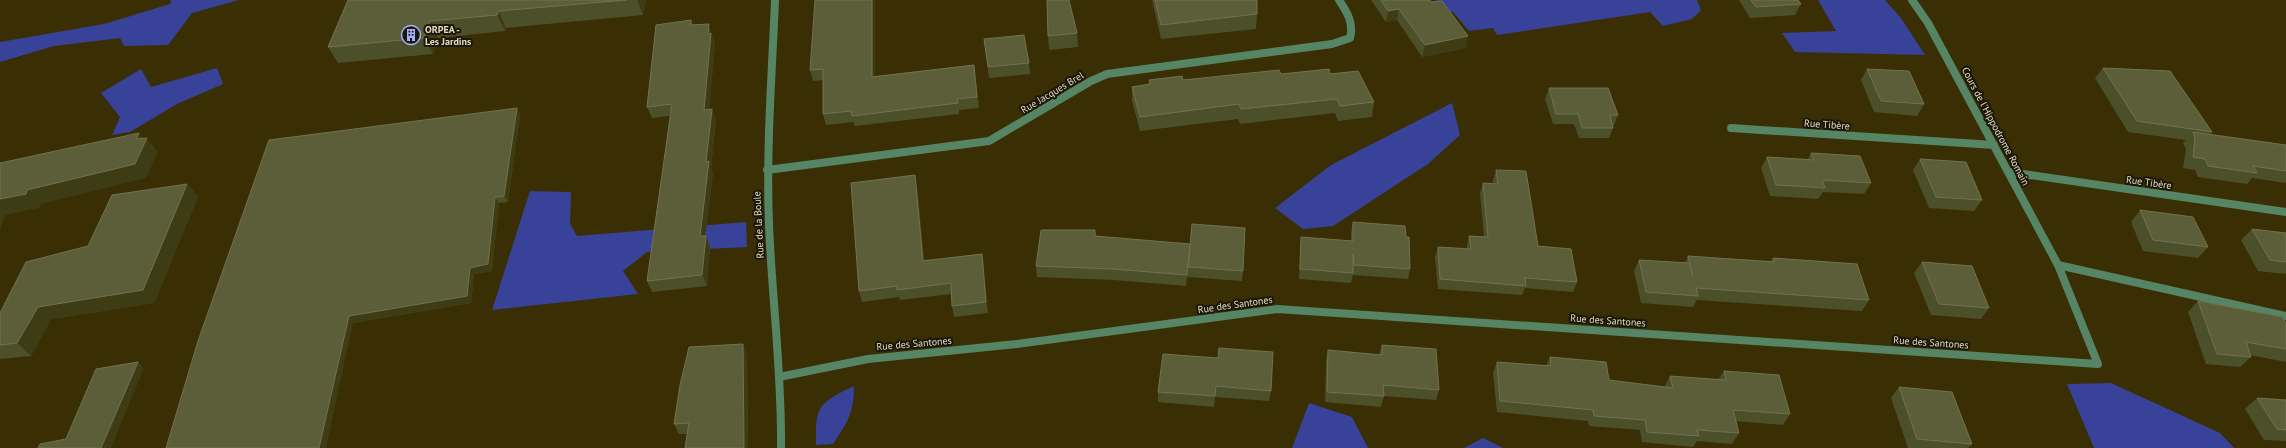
<svg xmlns="http://www.w3.org/2000/svg" width="2286" height="448" font-family="'PT Sans',sans-serif">
<style>
.green{fill:#394299}
.lines{fill:none;stroke-linecap:round;stroke-linejoin:round}
.minor{stroke:#558565;stroke-width:8}
.tertiary{stroke:#558565;stroke-width:8}
.wall{fill:#4c502a}
.shaded-wall{fill:#3e3c14}
.building{fill:#5c5e3a;stroke:#717250}
.labels{text-anchor:middle;stroke-width:4;stroke-linejoin:round;paint-order:stroke}
.poi-label{font-size:10px;font-weight:bold;fill:#e0dbc5;stroke:#1c1707;text-anchor:start}
.street-label{font-size:10px;fill:#e0dbc5;stroke:#1c1707}
</style>
<rect width="100%" height="100%" fill="#392e04"/>
<path class="green" d="M171,0H239L192,13L168,45L124,46L120,38L54,46L0,62V42L104,24L170,4Z
M1436,0H1697L1701,10L1692,19L1663,26L1650,12L1497,35L1493,28L1469,31L1453,12H1445Z
M1818,0H1885L1901,18L1925,55L1795,52L1782,33L1836,31Z
M217,68L223,84L177,104L130,132L112,135L120,117L101,93L141,69L151,87Z
M1452,103L1460,135L1428,164L1333,226L1303,229L1275,208L1331,165Z
M530,191L571,192L570,224L577,236L746,222L747,247L647,252L623,271L638,294L492,310Z
M2111,383L2220,433L2234,448H2094L2067,384Z
M854,386C854,412 848,422 833,444L816,445C815,405 819,403 854,386Z
M1309,403L1352,417L1368,448H1292Z
M1483,438L1503,448H1464Z"/>
<g class="lines">
<path class="minor" d="M1731,128L1994,145
M767,170L989,141L1091,81L1107,74L1332,44L1350,38C1354,23 1347,12 1339,0
M2009,172L2286,212
M2058,265L2286,316
M779,377L868,359L1017,344L1277,309L2098,364L2058,265L1928,23L1912,0"/>
<path class="tertiary" d="M775,0C772,75 766,149 769,224C772,299 782,373 781,448"/>
</g>
<path class="wall" d="M348,0H646L643,15L506,28L505,31L438,38L433,54L338,63L328,47Z
M875,0V76L974,65L979,108L959,110V114L855,126L853,122L826,125L823,114V80L813,81L810,70Z
M1152,0H1257V14L1256,29L1161,39Z
M1371,0H1430L1466,48L1422,57L1397,20L1386,22Z
M1739,0H1798L1801,4L1795,15L1750,18Z
M691,20L693,25L712,35V37L715,44L709,109H712L716,120L711,167L713,172L705,236H706L710,247L707,286L652,292L647,281L670,116L652,118L647,107Z
M1077,33L1078,47L1049,50L1048,36Z
M984,39L1029,63L1030,74L989,78Z
M2103,68L2212,132L2210,135L2286,145V183L2252,178L2247,184L2198,177L2195,170L2183,168L2186,149L2183,143L2186,140L2128,132L2095,78Z
M1867,69L1924,104L1917,116L1874,112L1861,80Z
M1281,74H1330L1374,102L1372,117L1338,121L1335,113L1240,124L1238,119L1140,131L1132,101V87L1149,85V80H1183Z
M1549,88L1618,115L1614,125H1612L1613,128L1609,138H1579L1574,124H1553L1545,99Z
M517,108L520,115L508,202L499,203L492,271L474,274L471,303L353,323L166,448Z
M1811,153L1871,183L1864,194L1823,192L1818,199L1770,196L1761,168L1767,157L1808,159Z
M1920,159L1982,200L1974,211L1929,208L1913,170Z
M1496,170L1538,246L1577,282L1573,292L1525,288L1522,295L1438,289L1435,257L1438,247L1467,249V246L1469,236L1484,237L1480,193L1483,183L1493,184V180Z
M915,175L917,186L924,260L982,254L988,313L954,317L952,306L951,294L900,300L899,297L862,302L859,291Z
M187,184L198,197L154,303L51,319L31,356L0,359V345L88,246Z
M2140,210L2208,247L2198,258L2143,251L2131,222Z
M1353,222L1406,237L1410,269L1408,279L1353,275L1351,283L1299,279L1300,248L1301,237L1351,241V232Z
M2252,229L2286,233V274L2258,271L2241,240Z
M1095,230L1096,236L1243,271L1242,281L1187,277L1188,272L1186,286L1114,280L1037,277L1036,266Z
M1688,256L1771,261L1773,258L1869,300L1862,311L1697,300L1693,307L1641,303L1634,271L1639,260L1685,263Z
M1922,262L1989,308L1981,319L1931,315L1914,273Z
M2198,301L2286,324V362L2250,355L2251,357L2240,367L2206,364L2188,312Z
M1382,345L1439,390L1436,400L1384,396L1381,407L1325,402L1326,361L1328,350L1379,355Z
M1163,354L1271,391L1269,401L1215,397L1214,407L1158,402V392Z
M747,355L748,448H685L687,434H679L674,424Z
M1550,357L1609,380L1665,387V386L1670,376L1718,380L1724,371L1790,414L1783,425L1736,421L1739,433L1732,444L1697,441L1693,447L1642,442L1640,430L1589,426L1588,421L1497,412L1493,373L1497,362L1546,366Z
M1899,387L1972,444L1968,448H1908L1891,398Z
M2257,398L2286,400V441L2264,440L2245,409Z"/>
<path class="shaded-wall" d="M637,0H646L643,15Z
M872,0H875V87L872,77Z
M1399,9L1397,20L1386,22L1388,11Z
M499,11L506,28L505,31L497,15Z
M430,21L438,38L433,54L424,38Z
M709,24L712,35V37L715,44L708,121L704,110Z
M1468,36L1466,48L1422,57L1425,45Z
M517,108L520,115L508,202L504,196Z
M712,109L716,120L711,167L713,172L704,247L700,236L706,162Z
M139,133L145,141L147,138L158,152L146,178L41,204L39,208L5,215L0,231V199L27,190L136,139Z
M915,175L917,186L925,272L923,261Z
M187,184L198,197L154,303L51,319L31,356L17,343L38,307Z
M495,197L499,203L492,271L474,274L471,303L353,323L326,448H319L349,316L470,268Z
M706,236L710,247L707,286L702,275Z
M1190,244L1188,272L1186,286L1187,275Z
M982,254L984,265L988,313L986,302Z
M743,344L747,355L748,448H744Z
M138,362L144,368L111,448H101Z"/>
<path class="building" d="M348,0H626L499,11L497,15L430,21L424,38L328,47Z
M815,0H872V77L974,65L977,97L957,99L958,103L852,116L851,111L823,114V69L810,70Z
M1047,0H1069L1077,33L1048,36Z
M1155,0H1257V14L1161,25Z
M1381,0H1430L1432,2L1442,1L1468,36L1425,45L1399,9L1388,11Z
M1751,0H1798L1801,4L1756,7Z
M691,20V25L709,24L708,34L711,33L704,110L712,109L706,162L709,161L700,236H706L702,275L647,281L672,104L647,107L656,25Z
M1024,35L1029,63L988,67L984,39Z
M2103,68L2170,71L2212,132L2137,121Z
M1329,69L1330,74L1358,71L1374,102L1340,106L1337,99L1241,109L1239,104L1140,117L1132,87L1150,84L1149,80L1182,76L1183,80L1279,70L1281,74Z
M1867,69L1909,71L1924,104L1881,101Z
M1549,88H1608L1618,115H1610L1613,128H1582L1578,114H1556Z
M517,108L504,196L495,197L488,264L470,268L467,296L349,316L319,448H166L198,341L269,140Z
M2193,132L2286,145V171L2253,166L2257,173L2208,166L2205,159L2193,157L2195,138Z
M139,133L136,139L147,138L135,164L27,190L26,194L0,199V163Z
M1811,153L1860,156L1871,183L1822,180L1825,188L1776,185L1767,157L1814,160Z
M1920,159L1966,162L1982,200L1936,197Z
M1496,170L1526,171L1538,246L1571,249L1577,282L1525,278L1526,286L1440,279L1438,247L1471,249L1469,236L1488,237L1483,183L1498,184Z
M915,175L923,261L982,254L986,302L952,306L951,283L897,290V286L859,291L851,183Z
M187,184L143,290L38,307L17,343L0,345V313L26,262L88,246L112,195Z
M2140,210L2193,217L2208,247L2153,240Z
M1353,222L1405,226L1406,237H1409L1410,269L1354,265L1353,254V273L1300,269L1301,237L1353,241Z
M1192,224L1245,228L1243,271L1188,267Z
M2252,229L2286,233V262L2270,260Z
M1041,230H1095V236L1190,244L1187,275L1113,269L1036,266Z
M1688,256L1774,262L1773,258L1857,264L1869,300L1696,288L1698,296L1646,292L1639,260L1689,263L1693,276Z
M1922,262L1972,266L1989,308L1939,304Z
M2198,301L2283,317L2286,324V349L2246,342L2251,357L2217,354Z
M743,344L744,448H685L689,423L674,424L680,385L689,347Z
M1382,345L1436,349L1439,390L1383,385L1384,396L1327,392L1328,350L1382,355Z
M1219,348L1273,352L1271,391L1216,386L1215,396L1158,392L1163,354L1218,358Z
M1550,357L1606,362L1609,380L1673,388L1670,376L1726,380L1724,371L1779,375L1790,414L1733,410L1739,433L1697,430L1699,436L1647,432L1645,420L1594,416L1593,410L1500,401L1497,362L1551,366Z
M138,362L101,448H38L40,444L66,439L96,369Z
M1899,387L1952,392L1972,444L1917,439Z
M2257,398L2286,400V430L2277,429Z"/>
<defs>
<symbol id="building-ring" viewBox="-11 -11 22 22"><circle r="9.5" fill="#1c1707" stroke="#a2b2fd" stroke-width="1.5"/><path d="M-4-6H4V6H1V3H-1V6H-4ZM-2.5-4.3h1.7v1.8h-1.7ZM.8-4.3h1.7v1.8H.8ZM-2.5-1h1.7V.8h-1.7ZM.8-1h1.7V.8H.8Z" fill="#a2b2fd"/></symbol>
</defs>
<g fill-rule="evenodd">
<use href="#building-ring" x="400" y="24" width="22" height="22"/>
</g>
<g class="labels">
<g class="poi-label">
<text x="425" y="33">ORPEA -<tspan x="425" dy="12">Les Jardins</tspan></text>
</g>
<g class="street-label">
<text transform="translate(1052 92) rotate(-31)" y="4">Rue Jacques Brel</text>
<text transform="translate(1827 124) rotate(4)" y="4">Rue Tibère</text>
<text transform="translate(1996 126) rotate(62)" y="4">Cours de l'Hippodrome Romain</text>
<text transform="translate(2149 182) rotate(8)" y="4">Rue Tibère</text>
<text transform="translate(758 225) rotate(-93)" y="4">Rue de la Boule</text>
<text transform="translate(1235 304) rotate(-8)" y="4">Rue des Santones</text>
<text transform="translate(1608 320) rotate(4)" y="4">Rue des Santones</text>
<text transform="translate(1931 342) rotate(4)" y="4">Rue des Santones</text>
<text transform="translate(914 343) rotate(-5)" y="4">Rue des Santones</text>
</g>
</g>
</svg>
